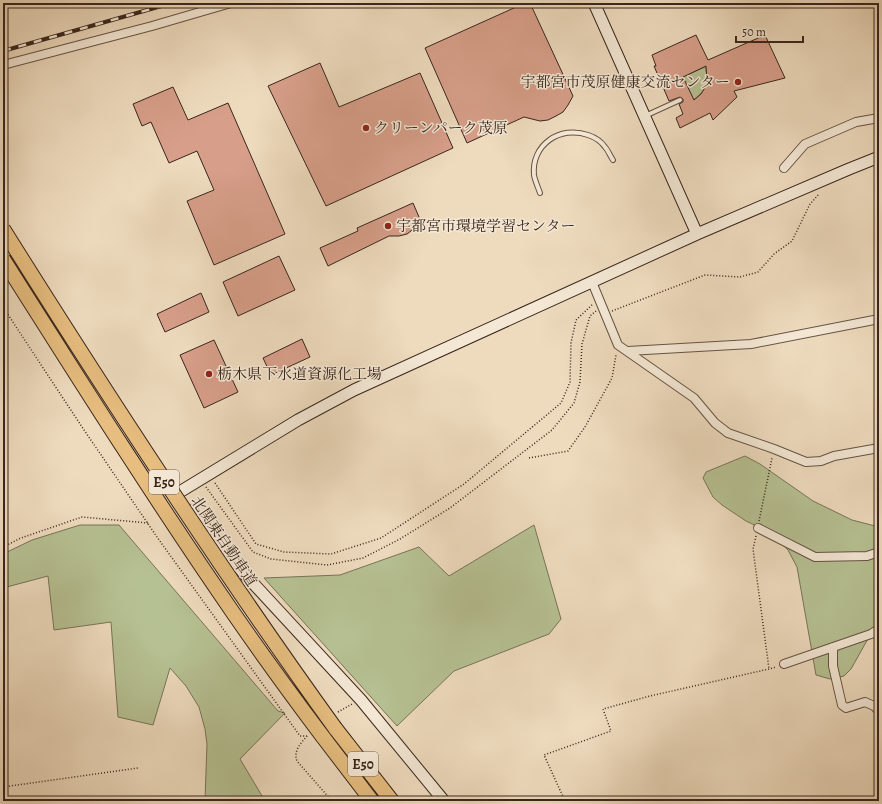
<svg xmlns="http://www.w3.org/2000/svg" width="882" height="804" font-family="Alegreya,'Noto Serif JP',serif">
<style>
.green{fill:#b6c193;stroke:#787458}
.building{fill:#d79e89;stroke:#39261d;fill-rule:evenodd}
.lines{fill:none;stroke-linecap:round;stroke-linejoin:round}
.lane-casing{stroke:#665345;stroke-width:6}
.street-casing{stroke:#665345;stroke-width:10}
.secondary-casing{stroke:#39261d;stroke-width:13}
.highway-casing{stroke:#39261d;stroke-width:16}
.path{stroke:#39261d;stroke-width:1.5;stroke-dasharray:1 2;stroke-linecap:butt}
.lane{stroke:#f4e8d5;stroke-width:4}
.street{stroke:#f4e8d5;stroke-width:8}
.secondary{stroke:#f4e8d5;stroke-width:11}
.highway{stroke:#e7be7f;stroke-width:14}
.rail-casing{stroke:#39261d;stroke-width:4}
.rail{stroke:#f4e8d5;stroke-width:2.5;stroke-dasharray:8;stroke-linecap:butt}
.highway-bridge-casing{stroke:#39261d;stroke-width:16;stroke-linecap:butt}
.highway-bridge{stroke:#e7be7f;stroke-width:14}
.poi-dot{fill:#8f2418;stroke:#f4e8d5;stroke-width:1.5}
.labels{text-anchor:middle;stroke-width:3;stroke-linejoin:round;paint-order:stroke}
.shield{fill:#f4e8d5;stroke:#716054;stroke-width:1}
.shield-label{font-size:14px;font-weight:bold;fill:#39261d}
.poi-label{font-size:15px;fill:#39261d;stroke:#f4e8d5;text-anchor:start}
.street-label{font-size:15px;fill:#39261d;stroke:#f4e8d5}
</style>
<rect width="100%" height="100%" fill="#eedbbe"/>
<filter id="stains"><feTurbulence type="fractalNoise" baseFrequency=".005" numOctaves="4"/><feColorMatrix values="0 0 0 0 .2 0 0 0 0 .09 0 0 0 0 .02 0 0 0 .5 -.17"/></filter>
<radialGradient id="worn" r=".72"><stop offset=".6" stop-color="#630" stop-opacity="0"/><stop offset="1" stop-color="#630" stop-opacity=".3"/></radialGradient>
<path class="green" d="M705,67C710,82 706,91 693,100L683,77Z
M745,456L760,464L813,501L852,520L879,527V626L874,628L851,669L844,676L830,679L816,675L797,567L788,550L769,532L746,521L722,505L713,497L703,478L706,472Z
M80,525H119L278,711L285,713L240,759L265,801H205L207,744L205,729L199,707L186,686L170,668L153,725L118,717L111,622L54,630L48,576L3,588V554L32,540Z
M534,525L561,619L549,634L454,671L397,726L264,578L340,575L419,547L449,576Z"/>
<path class="building" d="M525,3H530L573,96L568,105L563,112L556,116L548,120L540,121L524,117L467,143L425,48Z
M696,35L708,60L765,35L785,78L734,91L737,97L713,120L710,113L680,128L676,118L683,114L679,104L683,102V99L680,97L669,101L654,66H656L652,55ZM706,66L707,81L706,86L701,94L694,100L683,77Z
M320,63L339,107L420,73L453,148L326,206L268,86Z
M173,87L188,120L228,103L285,234L214,265L187,201L214,190L197,151L169,163L151,122L142,126L133,104Z
M413,203L419,217L416,225L411,231L407,234L399,236H389L328,266L320,248L358,231L357,228Z
M279,256L295,290L238,316L223,282Z
M201,293L209,312L165,332L157,314Z
M302,339L310,357L271,375L263,358Z
M214,340L238,392L204,408L180,355Z"/>
<g class="lines">
<defs>
<path id="lane" d="M645,116L680,100
M540,193C538,187 535,181 534,175C531,145 560,125 588,135C594,137 601,141 605,147C608,150 610,156 613,160"/>
<path id="street" d="M3,65L152,26L231,3
M784,168L805,144L856,122L879,118
M592,282L618,345L694,398L715,423L728,433L774,449L806,462L821,461L834,456L879,448
M628,351L751,344L879,319
M758,528L815,557L867,556L879,552
M833,647V666L842,705L846,708L865,702L874,706L879,711
M784,664L871,634L879,629"/>
<path id="secondary" d="M594,3L697,234
M178,493L298,420L354,390L697,234L849,169L879,157
M192,511L227,555L361,700L444,801"/>
<path id="highway" d="M335,728L392,801
M323,737L372,801"/>
</defs>
<use href="#lane" class="lane-casing"/>
<use href="#street" class="street-casing"/>
<use href="#secondary" class="secondary-casing"/>
<use href="#highway" class="highway-casing"/>
<path class="path" d="M3,307L82,427L157,537L300,736H307L308,735
M612,311L705,275L740,277L758,272L774,254L792,241L810,204L819,194
M529,458L568,451L585,427L612,378L616,355
M215,483L256,544L284,552L331,554L381,538L464,484L561,403L570,382L571,343L576,320L593,304
M206,487L253,552L271,559L327,565L363,558L400,539L450,508L552,430L574,403L580,382L582,344L590,316L596,311
M759,521L772,458
M756,536L753,549L769,669
M3,547L21,538L82,517L148,523
M338,712L352,704
M307,736C301,743 293,751 297,761L332,801
M3,787L138,768
M565,801L544,755L611,731L603,709L650,696L769,669L776,667"/>
<use href="#lane" class="lane"/>
<use href="#street" class="street"/>
<use href="#secondary" class="secondary"/>
<use href="#highway" class="highway"/>
<defs>
<path id="rail" d="M3,51L172,3"/>
</defs>
<use href="#rail" class="rail-casing"/>
<use href="#rail" class="rail"/>
<defs>
<path id="highway-bridge" d="M3,229C109,398 218,566 335,728
M3,259C79,379 154,498 234,614C263,656 293,697 323,737"/>
</defs>
<use href="#highway-bridge" class="highway-bridge-casing"/>
<use href="#highway-bridge" class="highway-bridge"/>
</g>
<g class="poi-dot">
<circle cx="738" cy="82" r="4"/>
<circle cx="366" cy="128" r="4"/>
<circle cx="388" cy="226" r="4"/>
<circle cx="209" cy="374" r="4"/>
</g>
<g class="labels">
<g class="shield">
<rect x="149" y="470" width="30" height="24" rx="3"/>
<rect x="348" y="752" width="30" height="24" rx="3"/>
</g>
<g class="shield-label">
<text x="164" y="487">E50</text>
<text x="363" y="769">E50</text>
</g>
<g class="poi-label">
<text x="730" y="87" text-anchor="end">宇都宮市茂原健康交流センター</text>
<text x="374" y="133">クリーンパーク茂原</text>
<text x="396" y="231">宇都宮市環境学習センター</text>
<text x="217" y="379">栃木県下水道資源化工場</text>
</g>
<g class="street-label">
<text transform="translate(224 541) rotate(56)" y="5">北関東自動車道</text>
</g>
</g>
<rect width="882" height="804" fill="none" stroke="#eedbbe" stroke-width="16"/>
<rect x="4" y="4" width="874" height="796" fill="none" stroke="#39261d" stroke-width="2"/>
<rect x="8" y="8" width="866" height="788" fill="none" stroke="#39261d"/>
<path d="M736 36v6h67v-6" fill="none" stroke="#39261d" stroke-width="2"/>
<text x="742" y="36" font-size="12" fill="#39261d" stroke="#f4e8d5" stroke-width="3" paint-order="stroke">50 m</text>
<rect width="100%" height="100%" filter="url(#stains)"/>
<rect width="100%" height="100%" fill="url(#worn)"/>
</svg>
